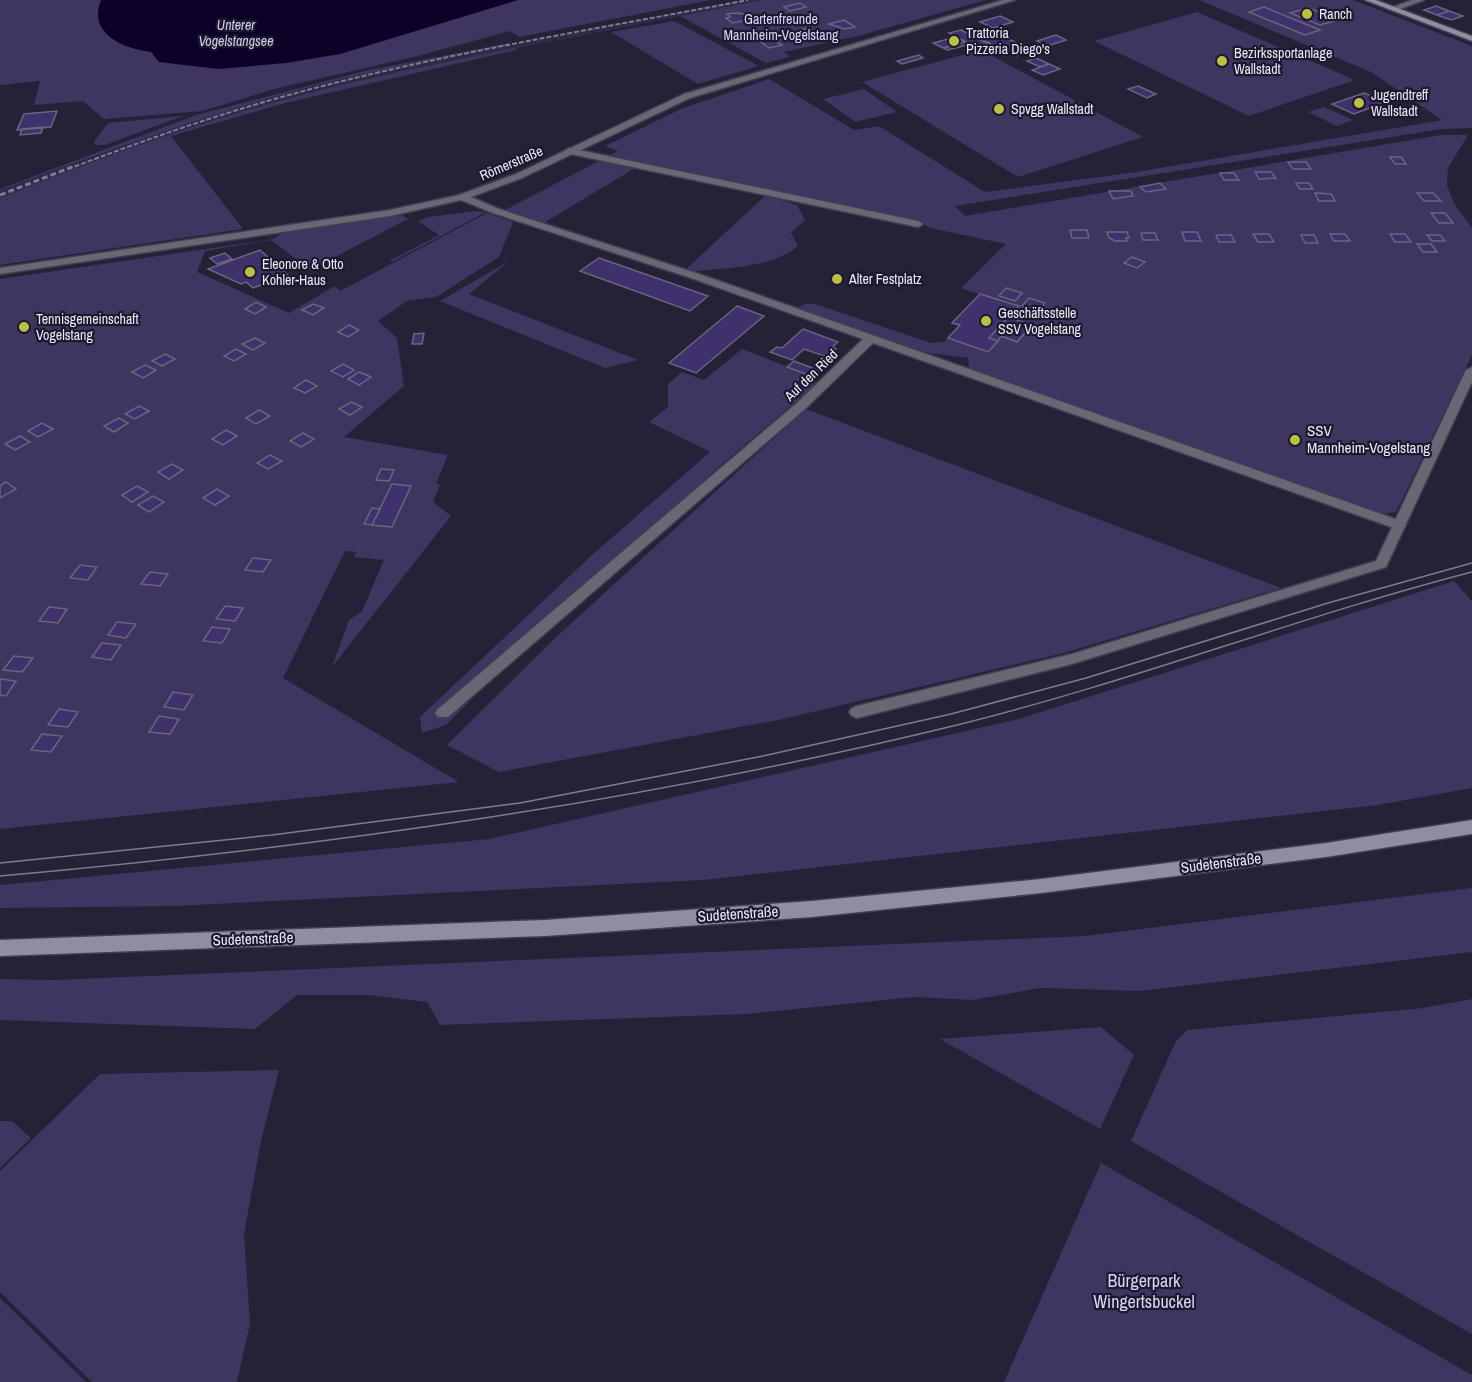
<svg xmlns="http://www.w3.org/2000/svg" width="1472" height="1382" font-family="'Archivo Narrow',sans-serif">
<style>
.built{fill:#2f2a46}
.green{fill:#3e3561}
.water{fill:#0d0127}
.building{fill:#3f326c;stroke:#69657f;stroke-width:1.5}
.lines{fill:none;stroke-linecap:round;stroke-linejoin:round}
.lane-casing{stroke:#413d52;stroke-width:3}
.street-casing{stroke:#413d52;stroke-width:3}
.secondary-casing{stroke:#413d52;stroke-width:3}
.lane{fill:#696773;fill-rule:evenodd}
.street{fill:#696773;fill-rule:evenodd}
.secondary{fill:#8f8d9f;fill-rule:evenodd}
.tram{stroke:#7f7c8f;stroke-width:1.5}
.rail-far1{stroke:#7f7c8f;stroke-width:2;stroke-dasharray:5 2;stroke-linecap:butt}
.rail{stroke:#7f7c8f;stroke-width:3;stroke-dasharray:6 3;stroke-linecap:butt}
.poi-dot{fill:#bbc045;stroke:#1c182d;stroke-width:2}
.labels{text-anchor:middle;stroke-width:4.5;stroke-linejoin:round;paint-order:stroke}
.far-poi-label{font-size:14px;fill:#ebe9f8;stroke:#1c182d;text-anchor:start}
.far-park-label{font-size:14px;fill:#dad5fa;stroke:#1c182d}
.far-water-label{font-size:14px;font-style:italic;fill:#d2cdf2;stroke:#1c182d}
.far-street-label{font-size:14px;fill:#ebe9f8;stroke:#1c182d}
.poi-label{font-size:15px;fill:#ebe9f8;stroke:#1c182d;text-anchor:start}
.street-label{font-size:15px;fill:#ebe9f8;stroke:#1c182d}
.near-park-label{font-size:18px;fill:#dad5fa;stroke:#1c182d}
</style>
<rect width="100%" height="100%" fill="#252137"/>
<path class="built" d="M740,0H761L373,77L170,135L0,198V191L85,160L165,131L277,96L369,73Z"/>
<path class="green" d="M0,0H711L519,37L510,31L418,56L278,88L202,111L104,119L83,101L34,105L40,81L0,85Z
M761,0H986L858,36L784,52L790,57L766,63L680,16Z
M1199,0H1353L1472,46V128L1442,129L955,206L965,216L1441,135H1468L1448,168L1447,185L1454,203L1472,228V355L1396,512L1378,515L962,369L969,367L968,358L915,351L796,309L804,304H815L931,343L944,342L960,326L951,323L979,294L961,288L1006,244L930,228L918,221L640,165L544,223L505,210L618,151L605,146L683,108L769,79L854,130L879,126L985,192L1136,172L1442,120L1371,72Z
M1197,12L1355,80L1249,116L1094,41Z
M674,21L759,66L698,84L611,32Z
M509,43L511,45C432,60 352,74 275,97C182,124 91,157 0,191V189L196,115L365,71Z
M514,48L517,50L285,103L171,136L243,229L0,265V198C93,161 187,126 283,100C359,79 437,64 514,48Z
M981,50L1143,137L1018,177L862,82Z
M864,89L897,112L855,122L823,99Z
M1324,107L1353,120L1337,126L1308,112Z
M183,116L105,145H95L94,142L108,123Z
M766,195L797,205L805,220L791,233L798,246C770,269 727,267 692,272L685,270Z
M475,211L486,212L392,262L389,261L439,235L418,221L429,217Z
M487,213L513,222L499,257L436,297L407,301L378,321L397,338L404,386L344,437L448,455L436,484H440L433,502L451,516L332,667L349,620L362,611L384,560L354,557L356,552L345,551L283,678L459,782L0,829V279L274,239L281,233L401,215L408,219L310,270L271,240L205,251L197,272L289,313L335,286L340,291Z
M509,261L469,294L638,360L605,368L440,301Z
M742,349L816,378L814,386L713,472L665,519L540,630L446,725L422,733L420,717L592,555L710,452L649,422L668,407V384L682,372L704,380Z
M806,409L1281,588L1064,653L783,719L499,772L447,745L554,639Z
M1454,581L1472,601V788L1378,805L703,880L175,906L0,908V885L489,839L1019,719Z
M1472,888V952L1140,991L1041,988L972,1000L914,997L748,1014L440,1025L427,1002L368,995H297L255,1029L0,1020V979L54,980L1085,936Z
M1472,999V1334L1131,1141L1176,1041L1187,1030L1423,1008Z
M1101,1027L1134,1055L1100,1129L940,1039Z
M279,1070L261,1141L244,1234L250,1324L237,1382H92L0,1292V1171L100,1074Z
M0,1121H12L31,1138L0,1168Z
M1101,1163L1472,1375V1382H1004Z
M0,1298L86,1382H0Z"/>
<path class="water" d="M101,0H518L340,54L286,63L219,69L159,62L151,52C124,49 87,34 101,0Z"/>
<path class="building" d="M800,3L806,7L790,11L784,7Z
M1436,6L1449,11L1437,15L1424,10Z
M1264,7L1320,30L1305,35L1249,12Z
M1309,8L1338,20L1320,25L1290,13Z
M1449,11L1463,16L1451,20L1437,15Z
M736,13L744,14L751,19L732,23L726,18L730,17L727,14Z
M1000,16L1013,22L993,28L980,22Z
M844,20L855,27L845,29L829,24Z
M809,28L820,35L808,38L795,31Z
M961,30L990,45L974,46L949,33Z
M999,35L1033,50L1016,56L983,40Z
M1056,35L1066,40L1047,46L1037,41Z
M769,37L782,45L769,48L757,39Z
M956,37L965,42L943,48L933,43Z
M965,42L970,44L948,50L943,48Z
M919,55L923,58L902,64L897,61Z
M1036,58L1049,64L1040,67L1027,61Z
M1049,64L1060,69L1043,75L1032,70Z
M1138,86L1156,94L1147,98L1128,89Z
M1364,93L1386,102L1354,114L1332,104Z
M57,111L51,127L17,130L24,114Z
M43,127L41,133L20,135L22,129Z
M1390,157H1401L1406,164H1395Z
M1288,162H1306L1311,169H1293Z
M1255,172H1271L1276,178L1259,179Z
M1220,173H1234L1239,180H1224Z
M1160,183L1166,189L1146,192L1140,187Z
M1296,183H1309L1313,189H1300Z
M1109,191H1131L1133,196L1113,199Z
M1315,193L1331,194L1335,201H1319Z
M1417,193H1433L1441,201H1424Z
M1431,213H1445L1453,223H1439Z
M1070,230H1087L1089,238H1072Z
M1107,232H1127L1129,238H1126L1127,241H1115L1109,238Z
M1182,232H1197L1201,241H1185Z
M1141,233H1155L1158,240H1143Z
M1253,234H1269L1274,242H1258Z
M1330,234H1345L1350,241H1334Z
M1390,234H1405L1411,242H1395Z
M1216,235H1231L1235,242H1219Z
M1301,235H1314L1318,243H1305Z
M1427,235H1440L1445,241H1432Z
M1417,244H1431L1437,252H1423Z
M260,250L288,275L253,288L246,282L241,284L208,269Z
M225,253L232,259L217,264L210,258Z
M1132,257L1145,262L1137,268L1124,263Z
M599,258L708,296L690,311L580,271Z
M1006,288L1022,293L1015,301L999,296Z
M980,294L1019,306L989,338L998,341L988,352L948,338L960,325L952,323Z
M1029,298L1045,303L1038,311L1022,306Z
M256,302L266,307L255,314L245,309Z
M313,304L324,308L313,315L302,310Z
M737,306L764,316L696,373L669,363Z
M1008,317L1032,325L1017,342L1001,336L998,341L989,338Z
M349,325L359,330L348,337L338,332Z
M803,329L838,342L832,347L836,349L827,357L804,349L792,360L770,352L777,347L782,348Z
M424,333L422,344H412L414,334Z
M255,338L265,343L253,350L242,344Z
M236,349L246,354L234,361L224,356Z
M165,354L175,359L162,366L152,361Z
M794,361L820,371L814,377L787,367Z
M343,364L354,370L343,377L331,371Z
M145,365L156,370L143,378L132,372Z
M359,372L371,377L359,385L348,379Z
M306,380L317,386L305,393L294,388Z
M351,402L362,407L350,415L339,409Z
M139,406L149,411L135,419L125,414Z
M259,410L270,416L256,424L246,418Z
M119,418L128,423L114,432L104,426Z
M42,423L53,429L38,437L28,431Z
M226,430L237,436L223,445L212,439Z
M303,433L314,439L301,447L290,441Z
M20,436L30,442L15,450L5,444Z
M270,455L282,461L268,469L257,463Z
M172,464L183,470L169,479L158,472Z
M381,469L394,470L389,481L376,480Z
M6,482L16,489L0,498V486Z
M392,484L411,486L392,527L372,525Z
M137,486L148,492L132,502L122,495Z
M217,489L229,496L215,505L203,498Z
M153,496L164,502L149,512L138,505Z
M372,508L380,509L372,525L364,524Z
M253,558L271,560L263,572L245,570Z
M80,565L97,567L88,580L70,578Z
M150,572L168,574L160,586L141,584Z
M225,606L243,608L235,621L216,619Z
M49,607L67,609L58,623L39,621Z
M117,622L136,624L126,638L108,635Z
M212,627L230,629L222,643L203,641Z
M102,643L121,645L111,660L92,657Z
M14,656L33,658L22,672L3,670Z
M0,679L16,681L6,696L0,695Z
M173,692L193,695L184,710L164,707Z
M59,709L78,712L68,727L48,725Z
M159,716L179,719L170,734L149,732Z
M42,734L62,736L51,752L31,750Z"/>
<g class="lines">
<defs>
<path id="lane" d="M569,148L918,221L923,224L918,227L566,153L564,151Z
M1472,367V382L1386,567L1072,664L857,718L852,716L849,712L852,708L857,706L1072,654L1376,561L1466,370Z"/>
<path id="street" d="M1003,0H1015L690,98L522,178L471,197L499,209L699,274L1404,522L1406,525L1404,528H1394L873,343L805,409L448,717H438L435,713L438,709L797,403L863,339L691,278L493,213L461,200L390,216L0,274V268L390,210L459,195L516,174L684,94Z
M1412,0H1424L1395,11L1388,9Z"/>
<path id="secondary" d="M1365,0H1376L1472,36V41Z
M1472,820V834L1326,857L1041,893L812,917L545,936L0,956V940L545,920L812,901L1041,879L1326,843Z"/>
</defs>
<use href="#lane" class="lane-casing"/>
<use href="#street" class="street-casing"/>
<use href="#secondary" class="secondary-casing"/>
<use href="#lane" class="lane"/>
<use href="#street" class="street"/>
<use href="#secondary" class="secondary"/>
<path class="tram" d="M0,863L272,835L520,803L763,756L951,714L1086,678L1328,603L1472,563
M0,876C322,847 642,802 957,725C1131,682 1298,617 1472,572"/>
<path class="rail-far1" d="M68,169C137,143 207,118 278,98C432,55 591,30 748,0"/>
<path class="rail" d="M0,195L72,167"/>
</g>
<g class="poi-dot">
<circle cx="1307" cy="14" r="6"/>
<circle cx="954" cy="41" r="6"/>
<circle cx="1222" cy="61" r="6"/>
<circle cx="1359" cy="103" r="6"/>
<circle cx="999" cy="109" r="6"/>
<circle cx="250" cy="272" r="6"/>
<circle cx="837" cy="279" r="6"/>
<circle cx="986" cy="321" r="6"/>
<circle cx="24" cy="327" r="6"/>
<circle cx="1295" cy="440" r="6"/>
</g>
<g class="labels">
<g class="far-poi-label">
<text x="1319" y="19">Ranch</text>
<text x="966" y="38">Trattoria<tspan x="966" dy="16">Pizzeria Diego's</tspan></text>
<text x="1234" y="58">Bezirkssportanlage<tspan x="1234" dy="16">Wallstadt</tspan></text>
<text x="1371" y="100">Jugendtreff<tspan x="1371" dy="16">Wallstadt</tspan></text>
<text x="1011" y="114">Spvgg Wallstadt</text>
<text x="262" y="269">Eleonore &amp; Otto<tspan x="262" dy="16">Kohler-Haus</tspan></text>
<text x="849" y="284">Alter Festplatz</text>
<text x="998" y="318">Geschäftsstelle<tspan x="998" dy="16">SSV Vogelstang</tspan></text>
<text x="36" y="324">Tennisgemeinschaft<tspan x="36" dy="16">Vogelstang</tspan></text>
</g>
<g class="far-park-label">
<text x="781" y="24">Gartenfreunde<tspan x="781" dy="16">Mannheim-Vogelstang</tspan></text>
</g>
<g class="far-water-label">
<text x="236" y="30">Unterer<tspan x="236" dy="16">Vogelstangsee</tspan></text>
</g>
<g class="far-street-label">
<text transform="translate(511 163) rotate(-23)" y="5">Römerstraße</text>
<text transform="translate(811 375) rotate(-44)" y="5">Auf den Ried</text>
</g>
<g class="poi-label">
<text x="1307" y="436">SSV<tspan x="1307" dy="17">Mannheim-Vogelstang</tspan></text>
</g>
<g class="street-label">
<text transform="translate(1221 863) rotate(-7)" y="5">Sudetenstraße</text>
<text transform="translate(738 914) rotate(-4)" y="5">Sudetenstraße</text>
<text transform="translate(253 939) rotate(-2)" y="5">Sudetenstraße</text>
</g>
<g class="near-park-label">
<text x="1144" y="1287">Bürgerpark<tspan x="1144" dy="21">Wingertsbuckel</tspan></text>
</g>
</g>
</svg>
